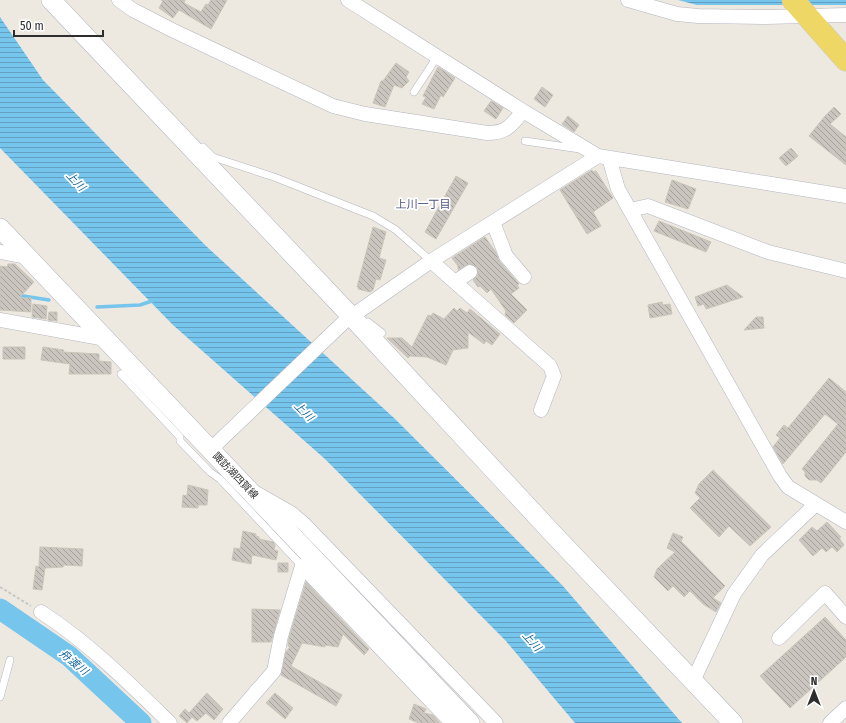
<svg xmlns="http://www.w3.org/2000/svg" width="846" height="723" font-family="'Fira Sans Condensed','Noto Sans JP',sans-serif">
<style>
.water{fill:url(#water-rules)}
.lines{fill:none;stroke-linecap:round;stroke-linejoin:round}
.stream{stroke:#76c5ec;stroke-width:3.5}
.river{stroke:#76c5ec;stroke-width:21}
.building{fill:url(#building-back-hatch);stroke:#c9c5b9}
.lane-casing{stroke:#b3b5c0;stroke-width:8}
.street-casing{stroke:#b3b5c0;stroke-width:15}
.secondary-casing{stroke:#b3b5c0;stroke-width:20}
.primary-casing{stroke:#c8c8c8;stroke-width:23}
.path{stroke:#c8c8c8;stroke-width:2;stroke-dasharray:3 2;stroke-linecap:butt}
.lane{stroke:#fff;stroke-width:7}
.street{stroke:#fff;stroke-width:14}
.secondary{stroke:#fff;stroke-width:19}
.primary{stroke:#eed765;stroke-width:22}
.labels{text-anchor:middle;stroke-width:3.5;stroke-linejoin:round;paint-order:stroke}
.street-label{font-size:10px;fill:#2d2d2d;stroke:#fff}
.water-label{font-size:11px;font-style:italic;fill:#11639d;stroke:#fff}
.neighbourhood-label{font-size:11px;fill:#4d537d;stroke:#fff}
</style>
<defs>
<pattern id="water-rules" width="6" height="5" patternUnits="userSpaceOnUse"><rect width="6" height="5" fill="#76c5ec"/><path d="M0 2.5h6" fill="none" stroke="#61a0c0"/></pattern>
<pattern id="building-back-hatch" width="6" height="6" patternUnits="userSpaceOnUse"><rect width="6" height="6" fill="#cac5bf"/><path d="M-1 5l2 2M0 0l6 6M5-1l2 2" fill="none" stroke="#a4a09c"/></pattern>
</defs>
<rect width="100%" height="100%" fill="#eee9e0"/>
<path class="water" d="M678,0H846V5H697Z
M0,17L43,80L206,246L394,418L562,585L682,723H575L505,640L325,459L173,325L0,148Z"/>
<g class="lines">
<path class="stream" d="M17,295L49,300
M97,307L140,305L155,300"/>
<path class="river" d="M0,609L69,656L141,723"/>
</g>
<path class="building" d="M161,0H185L184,3L201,12L206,4L208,5L211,0H227L211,29L179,10L173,18L159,8L163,1Z
M396,63L409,72L406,77L409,81L402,88L394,85L385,107L373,103L381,81H383Z
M438,67L455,78L443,97L441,95L434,109L422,104L426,97L423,96Z
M542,87L553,95L545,107L534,99Z
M491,101L503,108L496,119L484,111Z
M834,107L841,114L830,124L846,137V165L809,136L825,116Z
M568,116L579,125L574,132L562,124Z
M791,148L798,156L786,166L779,158Z
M592,170L593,172L596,171L613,198L593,212L601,226L587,234L560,190Z
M456,176L468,183L436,239L425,232Z
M672,180L696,189L688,209L665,202Z
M659,221L711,242L706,252L654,231Z
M373,227L386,232L379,258L386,260L380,280L376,279L373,290L370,292L358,289L359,287H357Z
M485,237L495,251L500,262L519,284L517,285L519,288L511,294L527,310L514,323L505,315L506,311L491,289L487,293L480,286L478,287L473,280L478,275L477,267L469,264L458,270V266L452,258Z
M8,264H15L34,282L19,298H31V312L0,310V266L7,267Z
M727,285L743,297L706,309L704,304L698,306L695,297Z
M662,302L663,305L670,304L672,314L650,318L648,305Z
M33,304L47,306L46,319L32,317Z
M454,308L457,311L460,308L467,313L470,309L500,334L492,345L486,341L484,344L468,332V348L453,350L446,365L427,357L410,356L408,358L387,338H402L412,347L428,315L431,316L433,313L444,319Z
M49,312H57V321L48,320Z
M756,317H763L764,328L744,330Z
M3,347H25V359H3Z
M43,347L64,350L63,352L99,354V361L111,362V374H69L70,364L41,360Z
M829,378L846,392V452L821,483L817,480H809L805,476V472L802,469L838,424L825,414L783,464L773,447L780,438L776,435L784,425L788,428Z
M713,470L771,527L750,546L729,526L719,537L690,508L700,498L695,493L699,484Z
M188,485L208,490L207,505H198V508L182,507L183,495L187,496Z
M827,522L841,537L839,538L844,545L837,552L832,547L826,552L822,548L813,556L799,540L812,527L817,531Z
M243,531L256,534V536L259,537V539L273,542L275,545L274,550L278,551L276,560L252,555L251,564L232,560L234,548L240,549Z
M673,533L683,537L681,541L725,586L713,598L721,603L716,612L703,604L690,591L684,597L673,586L668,591L654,577L657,569L675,552L667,548Z
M40,547L83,549L82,566L64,565L63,567L45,568L42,590L33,589L36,566L39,567Z
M278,563H288V572H278Z
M306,582L369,649L364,655L343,634L338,647L325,645V647L302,643L291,666L342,695L336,706L281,675L286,652L290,647L288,646L289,638Z
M252,609L280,610L271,642H252Z
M825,617L846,640V657L790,708L760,676Z
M207,693L223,709L214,720L206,713L197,721L192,717L187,723L179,716L185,709L189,713Z
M275,693L293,708L285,719L266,703Z
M414,704L426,709L424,713L433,715L440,723H419L409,719Z"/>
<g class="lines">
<defs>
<path id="lane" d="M414,92L437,57
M525,141L580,149
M203,147L213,157L274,177L373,216L396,230L431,261
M368,322L382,333
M121,374L180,437V441L210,472L220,479L302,566
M0,697L10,660"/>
<path id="street" d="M119,0L133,10L172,30L333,106L365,114L487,133C506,133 511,126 523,111
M348,0L523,111L598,156L846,196
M628,0L677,14L698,16L766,17L846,15
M609,158L618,189L780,476L788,487L846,522
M630,210L648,206L768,252L846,271
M493,222L506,256L524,277
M0,252L28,257
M431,261L550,366L554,376L541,410
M455,282L470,272
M0,320L106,339
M211,449L345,321L431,261L598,156
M256,493L291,513L304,524L496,723
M41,612C89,643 129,683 170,723
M779,638L825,593L846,617
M693,681L734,594L762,555L816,504
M229,723L274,671L281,636L302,566L452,723
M830,723L846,708"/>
<path id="secondary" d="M51,0L351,316L556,537L733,723
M0,228L470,723"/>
<path id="primary" d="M793,0L846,60"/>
</defs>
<use href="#lane" class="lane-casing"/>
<use href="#street" class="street-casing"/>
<use href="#secondary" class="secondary-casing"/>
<use href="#primary" class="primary-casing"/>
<path class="path" d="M0,587L31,606"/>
<use href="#lane" class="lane"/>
<use href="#street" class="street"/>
<use href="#secondary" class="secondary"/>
<use href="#primary" class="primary"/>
</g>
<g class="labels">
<g class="street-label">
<text transform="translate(236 475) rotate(46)" y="4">諏訪湖四賀線</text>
</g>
<g class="water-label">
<text transform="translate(76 181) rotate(46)" y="4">上川</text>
<text transform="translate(304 411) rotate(44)" y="4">上川</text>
<text transform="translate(532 641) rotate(48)" y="4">上川</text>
<text transform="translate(74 662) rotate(40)" y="4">舟渡川</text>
</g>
<g class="neighbourhood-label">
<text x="423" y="208">上川一丁目</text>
</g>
</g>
<g transform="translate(814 691)" stroke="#ffffff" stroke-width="3" paint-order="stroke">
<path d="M0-3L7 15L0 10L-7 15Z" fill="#2d2d2d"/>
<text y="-6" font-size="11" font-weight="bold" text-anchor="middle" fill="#2d2d2d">N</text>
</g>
<path d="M14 30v6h89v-6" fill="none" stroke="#2d2d2d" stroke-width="2"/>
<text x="20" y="30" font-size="12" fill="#2d2d2d" stroke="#ffffff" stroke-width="3" paint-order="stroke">50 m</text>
</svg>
